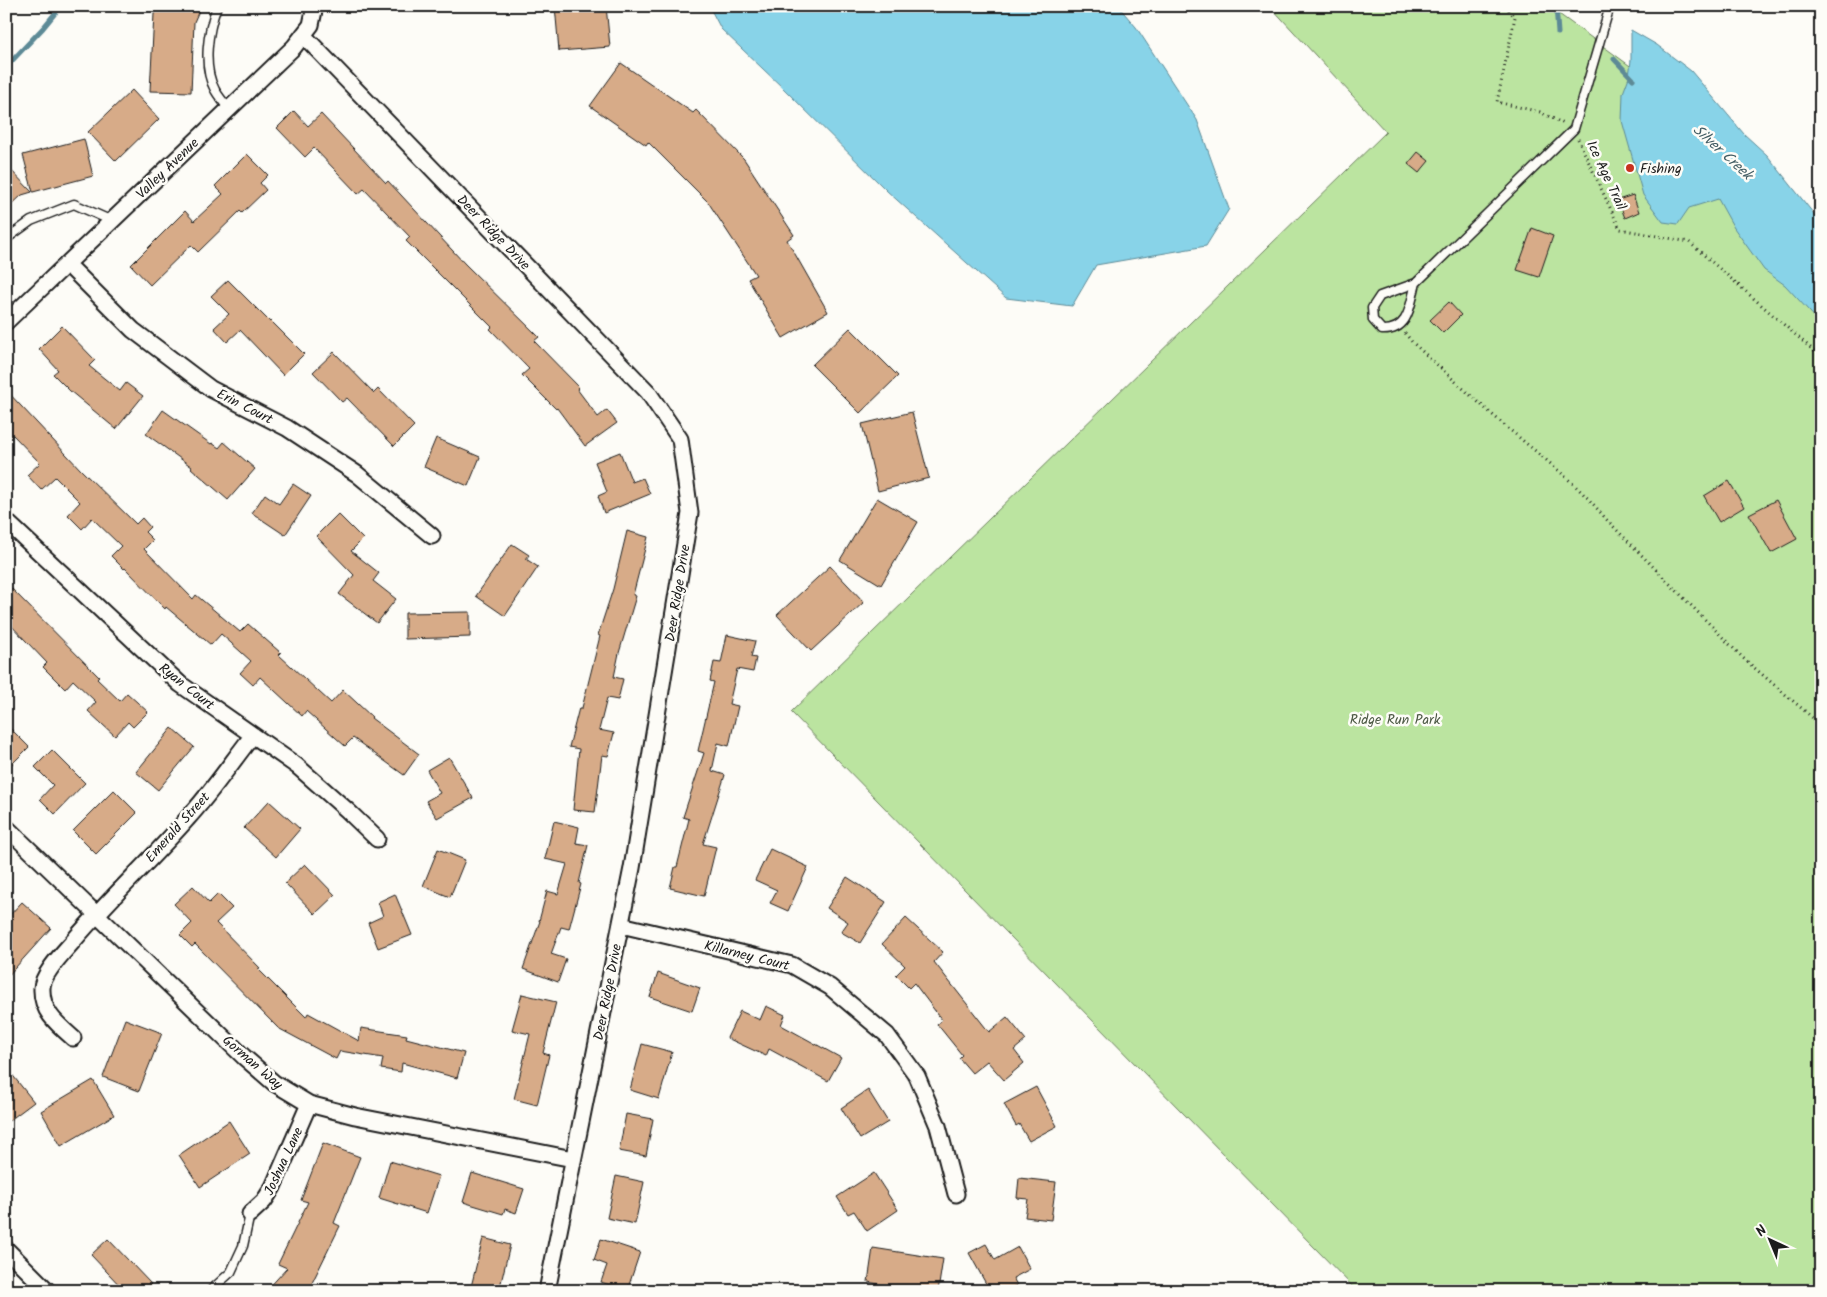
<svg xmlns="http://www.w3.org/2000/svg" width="1827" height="1297" font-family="Kalam,sans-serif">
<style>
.green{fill:#bbe4a0;stroke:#6c805e}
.water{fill:#88d3e8;stroke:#5d8a96}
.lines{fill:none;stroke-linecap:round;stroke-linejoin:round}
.stream{stroke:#5d8a96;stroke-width:5}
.building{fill:#d7ab88;stroke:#1c1c1c}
.service-casing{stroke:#1c1c1c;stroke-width:11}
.minor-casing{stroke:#1c1c1c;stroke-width:19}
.path{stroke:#1c1c1c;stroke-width:3;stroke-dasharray:1 4;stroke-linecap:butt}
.service{stroke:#fdfcf7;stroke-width:8}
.minor{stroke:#fdfcf7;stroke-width:15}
.poi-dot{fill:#c8321e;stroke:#fdfcf7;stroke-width:2}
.labels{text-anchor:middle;stroke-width:5;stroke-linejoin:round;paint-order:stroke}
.street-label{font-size:14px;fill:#1c1c1c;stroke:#fdfcf7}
.poi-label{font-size:14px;fill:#1c1c1c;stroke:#fdfcf7;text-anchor:start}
.park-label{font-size:14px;fill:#4c5844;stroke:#fdfcf7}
.water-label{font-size:15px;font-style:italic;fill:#425c63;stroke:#fdfcf7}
</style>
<rect width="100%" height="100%" fill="#fdfcf7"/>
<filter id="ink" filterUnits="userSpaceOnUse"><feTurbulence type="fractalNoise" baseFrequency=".02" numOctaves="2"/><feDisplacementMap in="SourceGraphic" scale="10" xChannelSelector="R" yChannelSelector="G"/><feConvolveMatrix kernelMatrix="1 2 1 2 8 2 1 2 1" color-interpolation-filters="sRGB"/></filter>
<g filter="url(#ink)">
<path class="green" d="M1270,6H1548L1648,79L1821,248V1291H1357L791,712L1386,132Z"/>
<path class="water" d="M709,6H1118L1136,27L1197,120L1229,209L1206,246L1096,265L1072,306L1006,298L887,191L783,88L721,29Z
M1631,30L1657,45L1691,71L1744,134L1767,155L1821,223V324L1785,285L1764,270L1734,228L1718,199L1689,208L1678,224L1663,222L1643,195L1622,121L1623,93L1629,77L1631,60Z"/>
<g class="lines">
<path class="stream" d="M1556,6L1558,33
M1614,59L1633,79
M6,67L43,28L61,6"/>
</g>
<path class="building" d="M157,6H201L194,22L191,92L150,91L154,14Z
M555,6H606L610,47L559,51Z
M621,63L693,113L696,110L744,159L794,235L787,240L828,312L783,338L748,279L756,275L708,202L648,142L646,145L590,106Z
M132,90L159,119L116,161L88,132Z
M294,111L308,126L321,114L386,183L388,181L465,264L539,337L534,341L579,387L577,389L598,417L607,410L617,423L585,446L557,408L556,409L522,375L529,369L490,329L492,327L406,241L410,237L364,189L358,194L314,148L305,157L277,128Z
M84,139L93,176L33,192L23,155Z
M1418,152L1429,161L1419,173L1408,164Z
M247,154L268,175L260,183L266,190L242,213L240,211L198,252L191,245L150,285L131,265L185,211L194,221L223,194L215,186Z
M6,165L32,192L22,195L6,210Z
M1633,195L1639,212L1625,218L1618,200Z
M1532,228L1553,236L1539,277L1517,270Z
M228,280L270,322L271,321L304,354L283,375L240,330L227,342L214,328L229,314L211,296Z
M1449,302L1461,315L1443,333L1430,320Z
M62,326L95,360L89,366L120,391L126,383L143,396L116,429L70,391L53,374L58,370L39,349Z
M850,328L898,376L860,413L812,365Z
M334,352L374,393L378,389L414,426L394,446L347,398L342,402L313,372Z
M6,390L81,470L136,524L142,518L150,527L145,532L153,540L144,549L193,599L196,595L240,632L248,624L281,653L279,655L331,703L343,690L372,717L371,718L419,754L404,775L353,738L345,746L306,711L302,716L260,677L253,685L240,673L251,661L221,634L211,645L166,607L165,609L125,568L124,569L111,556L121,546L92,518L82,529L68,515L80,502L55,477L41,490L27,475L40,463L13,435L6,441Z
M163,410L211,444L212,443L219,448L224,442L255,469L228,500L191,468L192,467L146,434Z
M912,412L929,478L878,491L862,424Z
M436,438L480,457L468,486L424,467Z
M620,452L632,482L643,478L650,494L604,513L598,496L607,492L595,462Z
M1729,481L1744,507L1719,522L1704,496Z
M293,484L311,496L285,535L252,513L265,494L279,504Z
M877,498L918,522L881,585L840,560Z
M1776,500L1797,539L1771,553L1749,514Z
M338,514L363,539L351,551L379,573L373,581L396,599L377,623L339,594L354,575L316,536Z
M627,531L648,537L633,595L636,596L619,653L614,677L623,679L618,700L607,698L599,730L614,733L608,756L602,755L595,812L573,810L579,749L569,747L579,708H582L600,636L598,635L613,589Z
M512,544L529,555L526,559L538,567L505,616L476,596Z
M830,566L864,602L811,651L777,615Z
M6,583L99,677L97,679L120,701L127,693L148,712L133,727L128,722L115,736L88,711L96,702L73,680L65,689L43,667L47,663L6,620Z
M470,612V637L405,639V613Z
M727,635L755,641L751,657L756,658L753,672L737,669L729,704L738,706L729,746L718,743L712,771L725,775L703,844L716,847L704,896L670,888L675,867H677L689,819L683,817L704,753L698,751L714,682L710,681L714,662L721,663Z
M6,724L29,747L6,770Z
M172,728L194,747L158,790L136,772Z
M52,750L85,783L55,814L40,799L53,785L35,767Z
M449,757L473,798L437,818L426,801L440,793L427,770Z
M114,790L137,813L96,854L73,831Z
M269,801L300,829L276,857L244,828Z
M554,821L579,827L576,843L588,845L579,883L581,884L569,929L561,927L551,954L566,959L558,982L523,969L540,921H539L547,891L558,894L567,864L545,859Z
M438,849L465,860L450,897L423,886Z
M770,849L808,867L788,911L770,903L777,890L755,880Z
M305,864L335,895L315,914L285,883Z
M847,877L886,902L860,943L841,932L848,922L827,908Z
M193,886L209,903L218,894L232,908L216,923L260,968L258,969L306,1017L308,1013L359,1041L361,1028L407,1035L406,1038L464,1053L457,1078L402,1063L401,1072L381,1069L383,1058L340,1051L336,1059L278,1028L195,944L192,947L180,935L192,923L174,904Z
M395,894L412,935L378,948L368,923L383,916L378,902Z
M22,902L51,928L6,978V919Z
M906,918L943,952L934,962L989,1032L1007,1017L1026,1040L1014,1050L1024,1063L1004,1080L987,1061L972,1073L959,1058L962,1055L937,1024L942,1020L914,983L909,988L896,975L905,966L882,944Z
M658,973L700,988L692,1011L650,997Z
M522,994L556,1002L543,1053L549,1055L537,1105L514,1099L530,1034L512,1030Z
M766,1006L785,1015L781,1025L841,1058L828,1081L769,1049L766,1056L727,1038L740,1011L760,1020Z
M125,1019L162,1033L139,1091L103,1077Z
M642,1044L672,1052L659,1099L630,1090Z
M6,1067L34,1102L6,1123Z
M93,1080L114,1115L61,1146L41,1111Z
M1036,1087L1057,1126L1029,1141L1019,1124L1016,1126L1004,1104Z
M868,1090L888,1122L860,1139L841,1108Z
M626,1114L653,1119L646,1156L619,1151Z
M229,1121L250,1154L200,1187L179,1155Z
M323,1143L360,1157L334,1223L340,1226L308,1291H266L287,1268L278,1264L308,1202L301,1200Z
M390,1161L439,1176L427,1213L379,1198Z
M472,1173L524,1189L516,1213L505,1209L503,1214L463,1202Z
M874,1173L898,1210L867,1231L854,1211L848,1214L837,1197Z
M616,1176L644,1182L635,1224L607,1218Z
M1019,1178L1056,1182L1051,1220L1025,1217L1028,1199L1017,1198Z
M483,1238L510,1245L499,1291H470Z
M108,1239L151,1284L144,1291H125L91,1255Z
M601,1239L640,1252L627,1291L601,1282L607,1265L594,1260Z
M986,1244L995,1260L1018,1247L1030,1269L1013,1278L1017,1285L1007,1291H990L969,1253Z
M873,1248L943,1259L938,1291H915L868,1282Z"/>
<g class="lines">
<defs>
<path id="service" d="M217,6C208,31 202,66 215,90C219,97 224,103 229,109
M6,239L31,221L74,204L112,221
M1416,283C1410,304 1410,331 1382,330L1373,320L1372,308L1380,296L1416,283L1574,129L1610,6
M210,1291L231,1272L243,1246L250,1214"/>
<path id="minor" d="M303,35L648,392L680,439L690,513L632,868L547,1291
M67,264L133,330L211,389L287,428L357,474L432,536
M6,322L294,47L311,25L315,6
M6,521L180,684L297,766L348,811L377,839
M6,827L244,1057L274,1083L309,1104L355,1116L573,1159
M621,925L792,965L830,987L887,1035L917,1076L938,1126L956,1194
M73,1038C57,1024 41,1011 42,988C42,973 66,950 75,939C111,897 151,860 187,819C211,793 231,763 253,735
M250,1214L264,1201L273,1187L309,1104
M6,1249L48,1291"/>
</defs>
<use href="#service" class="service-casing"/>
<use href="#minor" class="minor-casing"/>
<path class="path" d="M1505,6L1515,17L1497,102L1540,112L1564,124
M1578,139L1620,229L1689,242L1821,357
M1405,333L1412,342C1444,371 1476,401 1509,429C1542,457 1578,484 1605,518L1743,658L1821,725"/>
<use href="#service" class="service"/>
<use href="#minor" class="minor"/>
</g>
</g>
<circle class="poi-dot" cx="1630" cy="168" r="5"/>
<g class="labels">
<g class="street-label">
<text transform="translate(167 168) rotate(-44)" y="5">Valley Avenue</text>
<text transform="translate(1607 175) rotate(65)" y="5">Ice Age Trail</text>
<text transform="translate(494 232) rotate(46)" y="5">Deer Ridge Drive</text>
<text transform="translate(245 406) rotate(27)" y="5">Erin Court</text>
<text transform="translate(677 593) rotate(-81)" y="5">Deer Ridge Drive</text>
<text transform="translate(187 686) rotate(38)" y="5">Ryan Court</text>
<text transform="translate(177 827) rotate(-48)" y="5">Emerald Street</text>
<text transform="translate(747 955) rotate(14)" y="5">Killarney Court</text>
<text transform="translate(607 992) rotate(-79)" y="5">Deer Ridge Drive</text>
<text transform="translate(253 1062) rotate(41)" y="5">Gorman Way</text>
<text transform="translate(283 1161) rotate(-65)" y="5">Joshua Lane</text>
</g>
<g class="poi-label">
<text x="1640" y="173">Fishing</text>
</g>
<g class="park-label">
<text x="1395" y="724">Ridge Run Park</text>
</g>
<g class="water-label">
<text transform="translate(1723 152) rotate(42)" y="5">Silver Creek</text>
</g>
</g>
<rect width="1827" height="1297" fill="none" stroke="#fdfcf7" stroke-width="25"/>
<rect x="12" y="12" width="1802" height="1272" fill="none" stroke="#1c1c1c" stroke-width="2" filter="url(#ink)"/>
<g transform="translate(1770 1240) rotate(316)" stroke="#fdfcf7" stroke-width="4" paint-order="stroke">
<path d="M0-4L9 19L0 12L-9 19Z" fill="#1c1c1c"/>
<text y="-8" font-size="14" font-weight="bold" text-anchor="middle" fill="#1c1c1c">N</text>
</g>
</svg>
